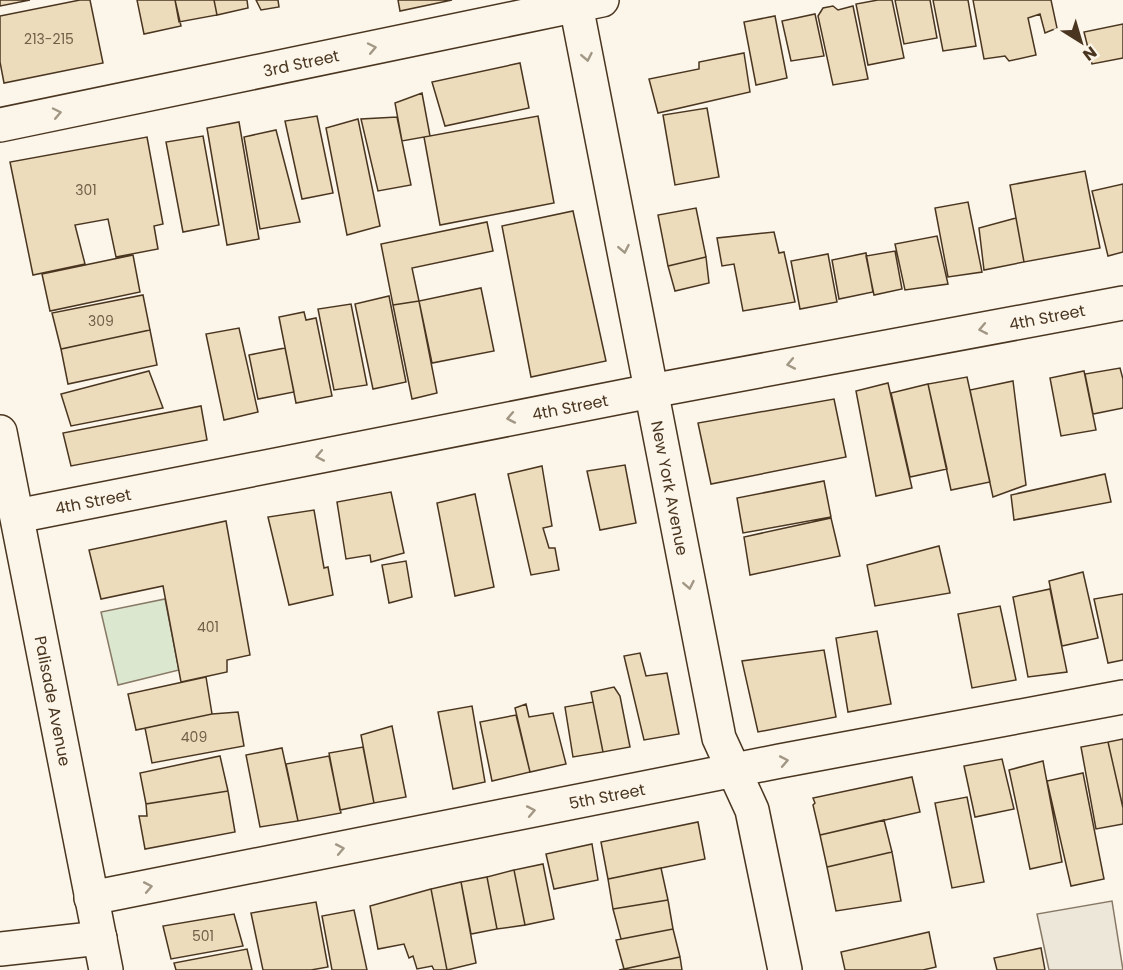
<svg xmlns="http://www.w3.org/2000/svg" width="1123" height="970" font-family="Poppins,sans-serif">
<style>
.green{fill:#dce7d0;stroke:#887966;stroke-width:1.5}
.parking{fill:#ede7d9;stroke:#887966;stroke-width:1.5}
.building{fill:#ecdcbc;stroke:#4a3520;stroke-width:1.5}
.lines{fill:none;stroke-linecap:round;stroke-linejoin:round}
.minor-casing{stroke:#4a3520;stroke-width:36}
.major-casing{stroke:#4a3520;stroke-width:36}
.minor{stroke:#fbf6e9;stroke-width:33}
.major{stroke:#fbf6e9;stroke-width:33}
.oneway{stroke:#a29684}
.labels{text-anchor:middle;stroke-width:4.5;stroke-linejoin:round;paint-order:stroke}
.number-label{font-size:14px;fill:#725f47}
.street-label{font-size:16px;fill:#4a3520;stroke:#fbf6e9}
</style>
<rect width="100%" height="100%" fill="#fbf6e9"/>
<path class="green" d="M165,599L179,670L118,685L101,612Z"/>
<path class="parking" d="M1112,901L1123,970H1049L1037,914Z"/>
<path class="building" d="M0,0H30L0,6Z
M80,0H90L103,63L4,83L0,62V16Z
M137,0H175L181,26L144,34Z
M175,0H214L217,15L179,22Z
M214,0H247L248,8L217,15Z
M256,0H278L279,7L261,10Z
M398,0H452L400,11Z
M878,0H892L904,58L868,65L856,4Z
M895,0H930L937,38L904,44Z
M933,0H968L976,46L943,51Z
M973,0H1051L1057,28L1045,33L1040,14L1028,18L1036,55L1009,61L1005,56L984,59Z
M833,6L838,10L853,6L868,79L833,85L818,16L823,8Z
M815,14L824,56L791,61L782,21Z
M775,16L787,78L756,85L744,22Z
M1123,24V58L1092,64L1084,32Z
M744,53L750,92L658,113L649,79L699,69V62Z
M520,63L529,108L445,126L432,82Z
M422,93L430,136L402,141L395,103Z
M707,108L719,177L675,185L663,115Z
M317,116L333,193L302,199L285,121Z
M538,116L554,203L440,225L424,137Z
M397,117L411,185L378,191L361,119Z
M358,119L380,226L347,235L326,128Z
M239,122L259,239L227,245L207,128Z
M276,130L300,222L260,229L244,137Z
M203,136L219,225L183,232L166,142Z
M147,137L163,224L154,226L158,249L116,257L108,219L75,225L85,264L33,275L10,162Z
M1085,171L1100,248L1024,262L1010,185Z
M1123,184V252L1108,256L1092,191Z
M968,202L982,272L948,277L935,208Z
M696,208L706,257L668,266L658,215Z
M573,211L606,361L531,377L502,226Z
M1016,218L1024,262L984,270L979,228Z
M487,222L493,251L412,268L419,301L393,305L381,244Z
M774,232L779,253L784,252L795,302L743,311L734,264L722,266L717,238Z
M937,236L948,284L905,290L895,244Z
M895,251L902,289L874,295L866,256Z
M866,253L873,292L839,299L832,260Z
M828,254L837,302L800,309L791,261Z
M133,255L140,292L50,311L42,274Z
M706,257L709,283L675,291L668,266Z
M481,288L494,351L432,363L419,301Z
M143,295L150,330L61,349L52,313Z
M389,296L406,382L373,389L355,304Z
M419,301L437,393L412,399L393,305Z
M351,304L367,385L334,390L318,309Z
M304,312L306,320L316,318L332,396L296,403L279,317Z
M239,328L258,412L224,420L206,334Z
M150,330L157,365L68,384L61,349Z
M285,348L294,392L258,399L249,355Z
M1120,368L1123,379V408L1093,414L1085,374Z
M149,371L163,408L71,426L61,394Z
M1084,371L1096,430L1061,436L1050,378Z
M967,377L990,482L951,490L928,384Z
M1013,381L1026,485L993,497L970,390Z
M888,383L912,488L876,496L856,391Z
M928,384L947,469L910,477L891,393Z
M834,399L846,457L711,484L698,423Z
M201,406L207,440L71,466L63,433Z
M625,465L636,523L600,530L587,471Z
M542,466L552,526L543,528L549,548H555L559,570L531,575L508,474Z
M1105,474L1111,502L1014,520L1011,495Z
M824,481L831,517L743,533L737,498Z
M391,492L404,553L371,562L370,555L346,559L337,502Z
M475,494L494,587L455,596L437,503Z
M314,510L324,568L328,567L333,595L289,605L268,517Z
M831,518L840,556L750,575L744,537Z
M226,521L250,655L227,660V672L181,682L163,586L101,599L89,550Z
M939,546L950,593L875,606L867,565Z
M406,561L412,597L389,603L382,565Z
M1083,572L1098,638L1062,646L1049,581Z
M1050,589L1067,672L1028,677L1013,597Z
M1123,594V660L1108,663L1094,599Z
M1000,606L1016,680L972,688L958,614Z
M877,631L891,704L848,712L836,638Z
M824,650L836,717L758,732L742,661Z
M640,653L646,676L667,673L679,734L644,740L624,656Z
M206,677L212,714L136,730L128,694Z
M614,687L620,696L630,747L603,752L591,692Z
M593,702L603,752L573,757L565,707Z
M526,704L529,717L553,713L566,764L530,772L515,708Z
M472,706L485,782L453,789L438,712Z
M238,712L244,746L152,763L145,728L212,714Z
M516,715L530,772L492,781L480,722Z
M392,726L406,797L374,803L361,735Z
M1123,739V808L1108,742Z
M1108,742L1123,808V824L1096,829L1081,747Z
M363,747L374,803L340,810L329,753Z
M282,748L298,821L260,827L246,755Z
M220,756L228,791L146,804L140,773Z
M329,756L341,813L298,821L286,764Z
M1002,759L1014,809L975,817L964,766Z
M1043,761L1062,862L1030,869L1009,770Z
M1083,773L1104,879L1071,886L1047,781Z
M912,777L920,812L820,835L813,805L815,803L813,798Z
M228,791L235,832L145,849L139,816H147L146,804Z
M967,797L984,882L952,888L935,803Z
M884,820L892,852L827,867L820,835Z
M698,822L705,859L608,879L601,842Z
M592,844L598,880L554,889L546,854Z
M892,852L901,901L836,911L827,867Z
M543,864L554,919L525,925L514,870Z
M661,868L668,900L613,909L608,879Z
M514,870L525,925L497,929L487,877Z
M487,877L497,929L471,934L461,882Z
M461,882L476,963L447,970L431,889Z
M431,889L447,970H434L432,966L417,969L413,956L409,958L404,944L378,949L370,906Z
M668,900L673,929L621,939L613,909Z
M316,902L328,967L311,970H263L251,913Z
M354,910L367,970H332L322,916Z
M234,914L243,946L171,959L163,926Z
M673,929L680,957L624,969L616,940Z
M929,932L936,967L923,970H845L841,952Z
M1041,948L1045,970H997L994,958Z
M247,949L252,970H176L174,963Z
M680,957L682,970H619L624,969Z"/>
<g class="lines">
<defs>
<path id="minor" d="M575,0L719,738L752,810L785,970
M0,125L602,0
M17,516L651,391L1123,303
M91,898L780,761L1123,697
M0,949L100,938"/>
<path id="major" d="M0,432L106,970"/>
</defs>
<use href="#minor" class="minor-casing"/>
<use href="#major" class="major-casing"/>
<use href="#minor" class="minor"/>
<use href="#major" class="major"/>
</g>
<defs><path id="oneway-chevron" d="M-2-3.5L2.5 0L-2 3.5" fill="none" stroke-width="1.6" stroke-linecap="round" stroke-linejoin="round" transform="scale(1.5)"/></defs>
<g class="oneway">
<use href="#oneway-chevron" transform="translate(372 48) rotate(-12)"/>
<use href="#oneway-chevron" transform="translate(587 57) rotate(79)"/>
<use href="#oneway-chevron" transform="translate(57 113) rotate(-12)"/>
<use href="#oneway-chevron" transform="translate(624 249) rotate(79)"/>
<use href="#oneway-chevron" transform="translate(983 329) rotate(169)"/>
<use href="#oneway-chevron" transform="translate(791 364) rotate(169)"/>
<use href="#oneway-chevron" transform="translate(511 418) rotate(169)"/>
<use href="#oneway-chevron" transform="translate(320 456) rotate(169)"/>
<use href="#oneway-chevron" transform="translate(689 585) rotate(79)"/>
<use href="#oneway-chevron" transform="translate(784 761) rotate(-11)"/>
<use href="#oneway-chevron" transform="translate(531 811) rotate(-11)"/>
<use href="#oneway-chevron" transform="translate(340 849) rotate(-11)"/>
<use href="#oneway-chevron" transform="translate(148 887) rotate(-11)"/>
</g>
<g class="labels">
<g class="number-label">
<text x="49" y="44">213-215</text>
<text x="86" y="195">301</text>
<text x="101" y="326">309</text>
<text x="208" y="632">401</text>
<text x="194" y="742">409</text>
<text x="203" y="941">501</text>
</g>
<g class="street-label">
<text transform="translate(301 63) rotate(-12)" y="6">3rd Street</text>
<text transform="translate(1047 317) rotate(-11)" y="6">4th Street</text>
<text transform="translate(570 407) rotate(-11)" y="6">4th Street</text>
<text transform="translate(670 488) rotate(79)" y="6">New York Avenue</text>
<text transform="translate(93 501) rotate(-11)" y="6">4th Street</text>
<text transform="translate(53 701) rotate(79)" y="6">Palisade Avenue</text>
<text transform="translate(607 796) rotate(-11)" y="6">5th Street</text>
</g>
</g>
<g transform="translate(1081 42) rotate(143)" stroke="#fbf6e9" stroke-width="4.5" paint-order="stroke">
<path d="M0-4.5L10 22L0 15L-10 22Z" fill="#4a3520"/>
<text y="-9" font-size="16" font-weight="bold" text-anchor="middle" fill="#4a3520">N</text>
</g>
</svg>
